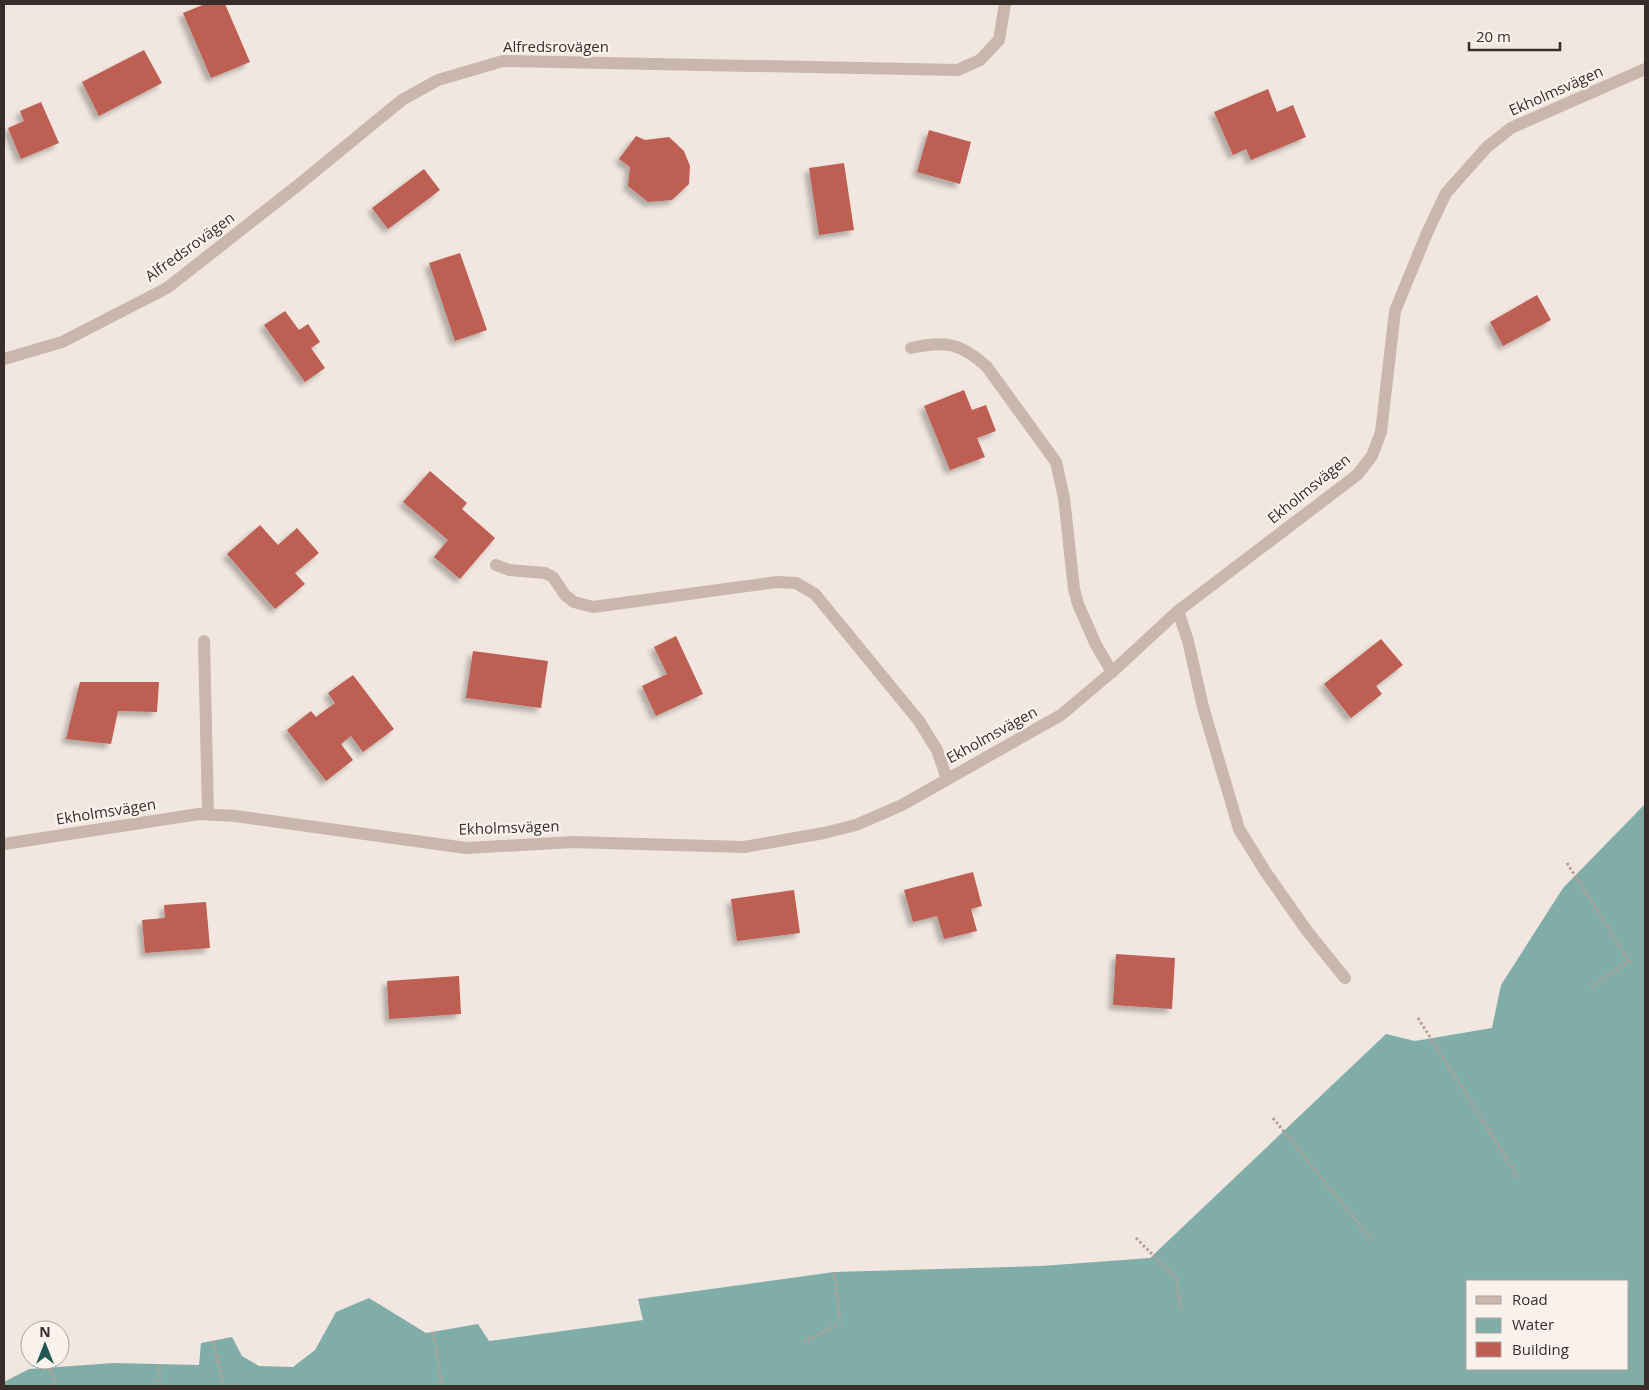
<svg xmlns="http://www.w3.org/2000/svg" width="1649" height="1390" font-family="'Open Sans',sans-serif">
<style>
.water{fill:#81ada9;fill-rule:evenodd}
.building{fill:#be5e52;filter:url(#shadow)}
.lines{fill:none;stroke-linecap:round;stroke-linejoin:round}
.path{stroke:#b5a096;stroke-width:3;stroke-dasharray:2.5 2.5;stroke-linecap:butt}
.service{stroke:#c9b6ac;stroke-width:12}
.minor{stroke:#c9b6ac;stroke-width:12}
.labels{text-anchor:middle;stroke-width:4.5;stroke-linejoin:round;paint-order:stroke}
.street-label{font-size:15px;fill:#382d2b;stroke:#f9f2ec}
</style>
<defs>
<filter id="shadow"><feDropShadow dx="-4.5" dy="4.5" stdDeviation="2.5" flood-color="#0004"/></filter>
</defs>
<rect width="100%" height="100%" fill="#f1e7e0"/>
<path class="water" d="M1645,804V1386H4V1382L29,1369L114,1363L199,1365L201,1343L232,1337L242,1356L259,1366L293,1367L315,1350L336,1312L369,1298L426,1333L478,1324L489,1341L643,1320L638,1299L834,1272L1041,1266L1150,1258L1386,1034L1415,1041L1492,1028L1501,985L1563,888ZM1468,1281H1628V1369H1468Z"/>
<path class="building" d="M205,4H225L250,62L211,78L183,13Z
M144,50L162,83L99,116L82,82Z
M1268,89L1277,112L1293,105L1306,137L1251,160L1246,149L1233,155L1214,112Z
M41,102L59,143L21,159L8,128L24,121L20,111Z
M929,130L971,142L960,184L917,172Z
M636,136L645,140L669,137L684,151L690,166L689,184L672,200L648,202L628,186L630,167L619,159Z
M844,163L854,230L819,235L809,168Z
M424,169L440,190L388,229L372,208Z
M460,253L487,330L455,341L429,263Z
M1537,295L1551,320L1503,346L1490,322Z
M285,311L299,330L308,324L320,342L311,348L325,368L305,382L264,325Z
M964,390L972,410L986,405L996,431L977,438L985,457L950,470L924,406Z
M430,471L467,503L462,509L495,538L460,579L434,557L448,540L403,502Z
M260,525L278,545L297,528L319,553L295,573L305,584L275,609L227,554Z
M676,636L703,694L656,716L642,686L667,674L654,647Z
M1381,639L1403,665L1376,686L1382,694L1351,718L1324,684Z
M473,651L548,661L541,708L466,698Z
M353,675L394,729L363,752L351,736L341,744L353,760L326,781L287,730L311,711L316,717L335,703L328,693Z
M80,682H159L157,712L118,711L111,744L66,739Z
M973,872L982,906L971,909L977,931L944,939L937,916L913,922L904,890Z
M794,890L800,933L737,941L731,899Z
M206,902L210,948L145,953L142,920L165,918L164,905Z
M1116,954L1175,958L1172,1009L1113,1005Z
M459,976L461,1014L389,1019L387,981Z"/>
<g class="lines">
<path class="path" d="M1567,863L1629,961L1591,987
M1418,1018L1519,1179
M1273,1118L1372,1240
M1136,1238L1176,1278L1181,1310
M433,1332L442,1386
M213,1341L224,1386
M803,1342L840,1323L834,1272
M159,1364L160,1386
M49,1368L56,1386
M236,1386L241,1385"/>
<path class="service" d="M911,348C945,340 961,343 987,367L1056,462L1064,498L1074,589L1078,604L1096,645L1112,672
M1178,611L1188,641L1203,707L1239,829L1265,871L1307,931L1345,978
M204,641L208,814"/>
<path class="minor" d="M4,359L62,342L167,288L297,186L402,100L438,80L503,61L958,70L980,60L999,40L1005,4
M496,565L509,570L545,573L553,577L565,595L574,602L593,607L777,582L796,583L815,594L919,721L937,750L947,779
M4,844L199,814L235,816L466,848L573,842L744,847L824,833L856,825L902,805L1061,715L1112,672L1178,611L1357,475L1372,456L1381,432L1395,311L1427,233L1446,193L1487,147L1511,128L1645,69"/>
</g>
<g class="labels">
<g class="street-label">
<text x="556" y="52">Alfredsrovägen</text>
<text transform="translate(1556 91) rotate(-24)" y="5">Ekholmsvägen</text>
<text transform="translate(190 247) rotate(-36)" y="5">Alfredsrovägen</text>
<text transform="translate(1309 489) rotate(-39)" y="5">Ekholmsvägen</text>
<text transform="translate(992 735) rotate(-29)" y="5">Ekholmsvägen</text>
<text transform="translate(106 812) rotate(-9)" y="5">Ekholmsvägen</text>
<text transform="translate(509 828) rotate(-2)" y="5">Ekholmsvägen</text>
</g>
</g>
<rect width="1649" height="1390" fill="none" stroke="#382d2b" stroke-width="10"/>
<rect x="1466" y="1280" width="162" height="90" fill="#f9f2ec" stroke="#aca39f"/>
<rect x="1476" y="1296" width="25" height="8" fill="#c9b6ac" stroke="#aca39f"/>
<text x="1512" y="1305" font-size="15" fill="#382d2b">Road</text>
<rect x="1476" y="1318" width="25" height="15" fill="#81ada9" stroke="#aca39f"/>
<text x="1512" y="1330" font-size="15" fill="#382d2b">Water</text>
<rect x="1476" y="1342" width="25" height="15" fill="#be5e52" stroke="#aca39f"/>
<text x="1512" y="1355" font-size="15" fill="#382d2b">Building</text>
<g transform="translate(45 1345)"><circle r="24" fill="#f9f2ec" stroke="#aca39f"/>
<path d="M0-4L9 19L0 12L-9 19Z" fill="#235754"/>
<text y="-8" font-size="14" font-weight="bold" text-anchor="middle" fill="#382d2b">N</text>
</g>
<path d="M1469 42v8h91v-8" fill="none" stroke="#382d2b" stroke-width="2.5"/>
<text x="1476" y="42" font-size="15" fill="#382d2b" stroke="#f9f2ec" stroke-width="4" paint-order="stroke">20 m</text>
</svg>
